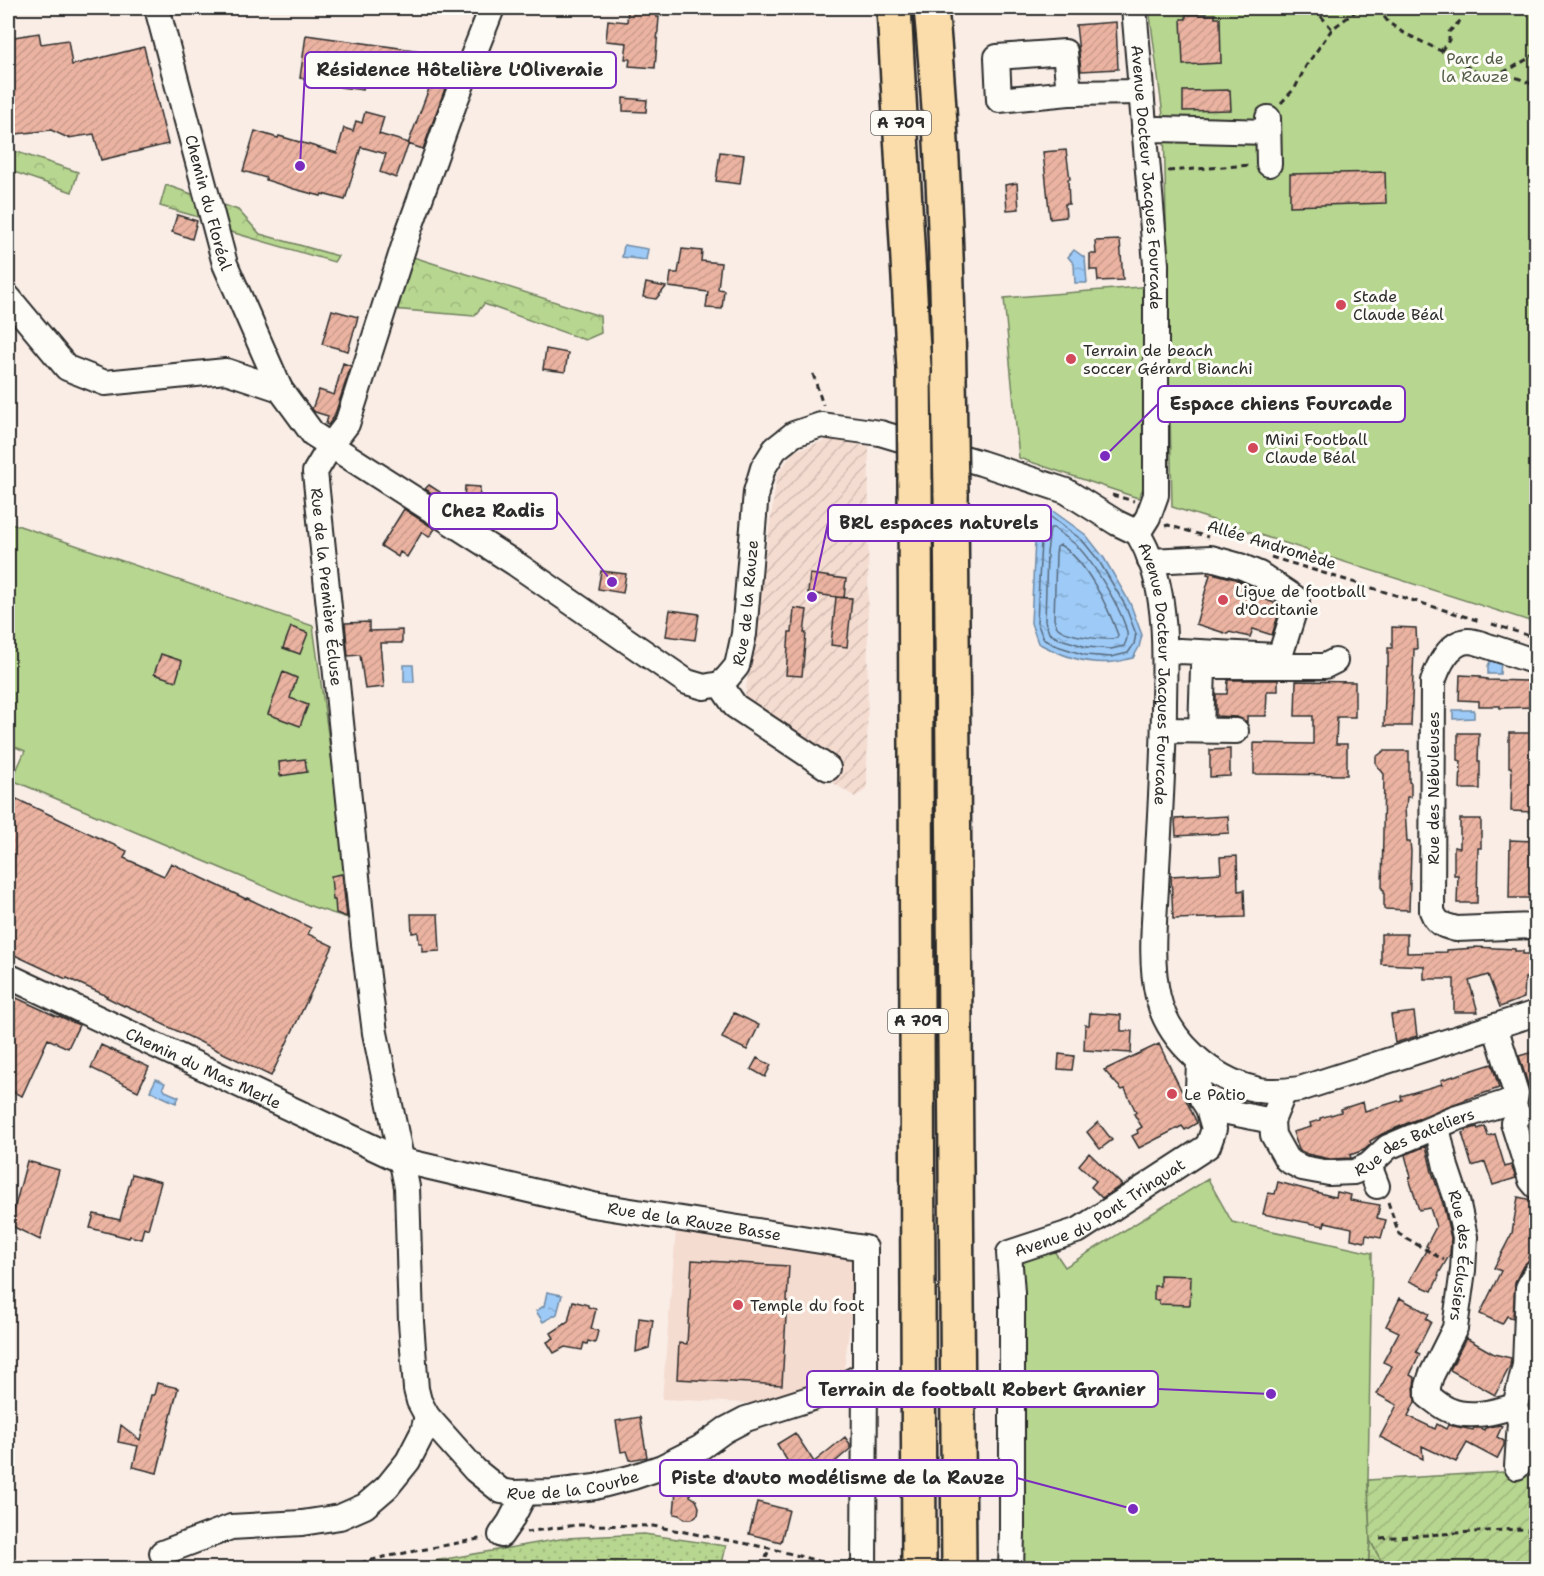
<svg xmlns="http://www.w3.org/2000/svg" width="1544" height="1576" font-family="'Shantell Sans',sans-serif">
<style>
.built{fill:#f5dcd1}
.industrial{fill:url(#industrial-furrows)}
.grass{fill:url(#grass-dots);stroke:#71805e;stroke-width:1.5}
.forest{fill:url(#forest-crowns);stroke:#71805e;stroke-width:1.5}
.park{fill:#b7d690;stroke:#71805e;stroke-width:1.5}
.garden{fill:url(#garden-furrows);stroke:#71805e;stroke-width:1.5}
.water{fill:url(#water-ripples);stroke:#6f8aa5;stroke-width:1.5}
.lines{fill:none;stroke-linecap:round;stroke-linejoin:round}
.shore{stroke:#596b7d;stroke-width:1.5}
.building{fill:url(#building-hatch);stroke:#2b2b2b;stroke-width:1.5}
.minor-casing{stroke:#2b2b2b;stroke-width:28}
.highway-casing{stroke:#2b2b2b;stroke-width:38}
.path{stroke:#2b2b2b;stroke-width:3;stroke-dasharray:6 4.5;stroke-linecap:butt}
.minor{stroke:#fdfcf7;stroke-width:24}
.highway{stroke:#fbddab;stroke-width:33}
.highway-bridge-casing{stroke:#2b2b2b;stroke-width:38;stroke-linecap:butt}
.highway-bridge{stroke:#fbddab;stroke-width:33}
.poi-dot{fill:#d1495b;stroke:#fdfcf7;stroke-width:2}
.labels{text-anchor:middle;stroke-width:6;stroke-linejoin:round;paint-order:stroke}
.shield{fill:#fdfcf7;stroke:#6a6a68;stroke-width:1.5}
.shield-label{font-size:15px;font-weight:bold;fill:#2b2b2b}
.park-label{font-size:16px;fill:#555e49;stroke:#fdfcf7}
.street-label{font-size:16px;fill:#2b2b2b;stroke:#fdfcf7}
.poi-label{font-size:16px;fill:#2b2b2b;stroke:#fdfcf7;text-anchor:start}
.leader{fill:none;stroke:#7b2cbf;stroke-width:2}
.callout-dot{fill:#7b2cbf;stroke:#fdfcf7;stroke-width:2}
.callout{fill:#fdfcf7;stroke:#7b2cbf;stroke-width:2}
.callout-label{font-size:18px;text-anchor:middle;font-weight:bold;fill:#2b2b2b}
</style>
<defs>
<pattern id="industrial-furrows" width="10" height="10" patternUnits="userSpaceOnUse" patternTransform="scale(1.5)"><rect width="10" height="10" fill="#f5dcd1"/><path d="M-1 1l2-2M0 10L10 0M9 11l2-2" fill="none" stroke="#d2bdb4"/></pattern>
<pattern id="grass-dots" width="8" height="8" patternUnits="userSpaceOnUse" patternTransform="scale(1.5)"><rect width="8" height="8" fill="#b7d690"/><path d="M2 2h.1M6 6h.1" fill="none" stroke="#9eb87c" stroke-width="1.8" stroke-linecap="round"/></pattern>
<pattern id="forest-crowns" width="20" height="18" patternUnits="userSpaceOnUse" patternTransform="scale(1.5)"><rect width="20" height="18" fill="#b7d690"/><path d="M2 6a3 3 0 1 1 6 0M12 15a3 3 0 1 1 6 0" fill="none" stroke="#9eb87c"/></pattern>
<pattern id="garden-furrows" width="10" height="10" patternUnits="userSpaceOnUse" patternTransform="scale(1.5)"><rect width="10" height="10" fill="#b7d690"/><path d="M-1 1l2-2M0 10L10 0M9 11l2-2" fill="none" stroke="#9eb87c"/></pattern>
<pattern id="water-ripples" width="26" height="14" patternUnits="userSpaceOnUse" patternTransform="scale(1.5)"><rect width="26" height="14" fill="#9dcaf7"/><path d="M2 4q2-2 4 0t4 0M15 11q2-2 4 0t4 0" fill="none" stroke="#87aed4"/></pattern>
<pattern id="building-hatch" width="6" height="6" patternUnits="userSpaceOnUse" patternTransform="scale(1.5)"><rect width="6" height="6" fill="#ebb3a1"/><path d="M-1 1l2-2M0 6l6-6M5 7l2-2" fill="none" stroke="#ca9a8b"/></pattern>
</defs>
<rect width="100%" height="100%" fill="#f9ede6"/>
<filter id="ink" filterUnits="userSpaceOnUse"><feTurbulence type="fractalNoise" baseFrequency=".0167" numOctaves="2"/><feDisplacementMap in="SourceGraphic" scale="12" xChannelSelector="R" yChannelSelector="G"/><feConvolveMatrix kernelMatrix="1 2 1 2 8 2 1 2 1" color-interpolation-filters="sRGB"/></filter>
<g filter="url(#ink)">
<path class="built" d="M676,1231L858,1260L844,1369L765,1404L662,1399Z"/>
<path class="industrial" d="M830,439L869,447L867,789L855,797L741,723L777,475L794,451Z"/>
<path class="grass" d="M644,1534L726,1546L721,1568H394L566,1538Z"/>
<path class="forest" d="M8,149L78,172L72,192L8,170Z
M166,185L238,210L260,234L338,256L334,262L224,230L205,219L160,206Z
M410,256L600,316L601,333L585,340L484,304L474,316L392,309Z
M1370,1540L1385,1568H1368Z"/>
<path class="park" d="M1149,8H1536V623L1172,507L1164,123Z
M1140,287H1145L1147,481L1138,498L1019,458L1004,298Z
M8,522L313,626L354,920L313,907L12,780L25,751L8,744Z
M1208,1179L1232,1222L1372,1253L1368,1480L1370,1540L1368,1568H1015L1018,1259L1052,1248L1065,1267Z"/>
<path class="garden" d="M1536,1470V1568H1385L1370,1540L1368,1480Z"/>
<path class="water" d="M624,245L648,249L646,260L622,257Z
M1074,250L1085,258L1087,283H1075L1074,264L1068,257Z
M1040,509H1050L1086,535L1104,558L1130,603L1142,635L1139,647L1133,658C1126,659 1120,662 1113,662C1088,665 1060,655 1038,643L1031,623L1036,518Z
M1492,657L1501,661L1500,674H1488V666Z
M404,665H413L414,682H404Z
M1453,710H1474V718L1453,719Z
M156,1079L165,1083L163,1087L165,1091L179,1097L176,1103L150,1091Z
M547,1292L562,1295L557,1314L543,1322L536,1311L544,1306Z"/>
<g class="lines">
<path class="shore" d="M1048,515L1082,540L1099,561L1125,605L1136,634L1134,644L1128,653L1111,657L1085,655L1054,645L1043,638L1037,622L1042,520L1044,516Z
M1050,528H1054C1061,534 1069,539 1076,545C1092,560 1123,611 1127,633C1128,638 1126,642 1124,646L1111,649L1087,647L1057,638L1049,633L1045,621L1047,553Z
M1060,545C1086,560 1108,607 1118,635L1117,638C1105,641 1067,636 1058,628C1056,626 1055,622 1054,619L1056,554L1057,547Z"/>
</g>
<path class="building" d="M628,8H657L656,17H659L655,68L629,66L630,59H625L627,43L606,41L608,20L627,22Z
M1186,14H1215V18H1220L1221,63L1183,65L1181,19H1186Z
M1116,22L1118,69L1081,71L1076,25Z
M39,33L41,44L68,40L72,65L144,47L168,144L101,160L94,134L68,138L51,130L8,135V38Z
M306,35L428,52L426,65L404,62L403,66L392,65L389,84L365,81L363,90L340,87V84L300,78Z
M433,78L447,83L423,149L408,144Z
M1230,90L1231,110L1183,111V91Z
M623,98L647,100L646,112L623,111Z
M365,112L384,117L379,134L409,143L396,178L380,172L386,154L361,147L345,200L322,194L321,196L294,189L266,180V178L243,171L255,131L278,138L279,136L337,153L344,128L353,131L356,121L362,123Z
M1066,150L1070,179H1068L1069,204H1065L1066,217L1050,219L1043,152Z
M720,152L744,155L740,184L716,181Z
M1385,172L1386,203L1290,206V174Z
M1017,183L1019,209L1007,210L1005,185Z
M177,215L197,221L192,239L172,232Z
M1120,240L1123,280L1098,281L1097,270H1090V254H1096L1095,241Z
M682,249L702,251L701,261L721,263L718,289L724,290L722,309L706,308L708,292L669,287L671,273H678Z
M646,283L666,287L656,299L643,297Z
M332,310L358,317L348,351L322,344Z
M546,349L568,353L565,372L543,369Z
M343,363L351,366L334,417L328,425L326,424L328,416L315,412L312,409L319,390L334,395Z
M429,485L440,492L438,497L425,489Z
M465,486L480,487L479,513L463,511Z
M404,509L435,529L429,537L422,532L407,557L400,552L398,557L381,546Z
M601,571L626,574L623,593L598,589Z
M1208,572L1235,579L1252,587L1263,594L1262,598L1281,606L1272,635L1253,629L1250,637L1229,632L1228,634L1196,624L1210,575L1207,574Z
M810,574L846,579L844,598L808,593Z
M836,597L852,598L847,647L831,645Z
M794,608L807,610L804,633H806L802,676L786,675L789,632H792Z
M670,610L699,614L695,640L666,636Z
M369,622V631L402,630V643H380L384,687L365,689L360,655L348,656L345,623Z
M291,627L308,633L300,654L283,648Z
M1392,627L1416,628L1417,649H1414L1411,726H1384L1386,666H1388V648H1392Z
M161,654L182,661L176,681L154,674Z
M283,672L297,678L290,698L308,705L300,726L268,714Z
M1460,675L1480,676V678L1487,679V680L1528,681V682H1536V707L1500,708V706H1479V701L1459,700Z
M1228,680H1278V691H1267L1266,716H1247V722L1237,717L1216,716V694H1227Z
M1296,681L1355,682V717H1337L1336,744H1347V775L1254,774V743L1313,744V716H1295Z
M1458,733H1479L1478,761H1480V789H1460L1461,761L1458,760Z
M1509,733H1536L1535,754H1536V800H1534V812L1511,811L1512,772L1511,767H1509Z
M1230,749V776L1210,777V750Z
M1384,751H1409V782L1411,783V797H1407L1406,808H1405L1407,842H1410L1411,851L1409,910L1384,909V890L1382,889L1384,774L1376,764V757Z
M305,759L307,772L280,776L279,762Z
M8,795L127,851L124,858L164,876L171,863L246,899L247,898L270,909L271,908L311,928L308,934L333,946L271,1076L156,1021L157,1019L125,1005L124,1006L106,997L107,996L67,978L66,979L8,952Z
M1228,816L1229,833L1176,836L1175,819Z
M1460,819H1481V848H1478L1477,903H1457L1458,875H1454V847L1460,848Z
M1510,840L1533,841V852H1536V866H1534V898H1509Z
M1237,856L1238,891L1244,890L1245,917L1173,919L1171,876L1221,873L1220,857Z
M342,874L347,917L336,913L335,900H333L331,876Z
M411,914H438L440,951L422,952V943H419L418,932L412,933Z
M1381,934H1407V953L1447,952V950L1475,948V947L1515,949V951H1523V954H1536V978H1525L1524,998L1500,1007L1488,975L1469,981L1478,1012H1454V979H1424V966L1381,964Z
M8,994L58,1017L59,1016L79,1025L68,1048L48,1039L22,1096L8,1090Z
M1414,1012L1417,1036L1395,1043L1391,1015Z
M734,1013L759,1025L747,1050L722,1038Z
M1090,1013L1121,1015V1031H1132L1131,1053L1084,1050L1085,1025H1089Z
M1159,1044L1197,1123L1185,1130L1182,1126L1139,1148L1132,1136L1138,1133L1137,1130L1142,1127L1134,1114L1136,1112L1125,1089L1122,1090L1104,1070Z
M101,1045L149,1067L138,1091L91,1068Z
M1536,1051V1106H1535L1519,1056Z
M1059,1054L1074,1056L1072,1070L1058,1069Z
M757,1058L771,1065L765,1077L751,1069Z
M1492,1064L1499,1088L1448,1106L1382,1134L1370,1141L1371,1144L1364,1150L1350,1155L1351,1158L1330,1159L1307,1154L1299,1150L1293,1132L1311,1127L1310,1123L1320,1120V1118L1341,1112V1109L1363,1102L1365,1111L1402,1100L1401,1096L1442,1084L1441,1080Z
M1098,1122L1112,1140L1100,1149L1087,1132Z
M1485,1126L1488,1136L1495,1134L1505,1167L1511,1165L1516,1178L1493,1185L1485,1162L1472,1166L1462,1133L1466,1132V1130L1477,1127L1478,1129Z
M1426,1146L1432,1172L1443,1204L1451,1238L1450,1254L1438,1275L1439,1276L1432,1291L1409,1281L1428,1247L1426,1246L1436,1227L1430,1208L1419,1210L1409,1178L1411,1177L1405,1155Z
M1089,1153L1122,1185L1102,1198L1091,1187L1096,1181L1079,1165Z
M27,1161L59,1170L40,1240L10,1225Z
M132,1174L161,1182L148,1229L144,1227L141,1239L130,1236L129,1238L90,1228L94,1214L120,1220Z
M1278,1182L1331,1196L1336,1197L1337,1192L1351,1195L1350,1200L1380,1205L1377,1218L1386,1220L1381,1238L1366,1235L1365,1242L1351,1239L1352,1228L1325,1222L1324,1226L1263,1214L1268,1193L1275,1194Z
M1518,1197L1536,1201V1239L1528,1258L1530,1259L1523,1266L1515,1282L1513,1318L1507,1316L1502,1324L1480,1314L1501,1271L1494,1268L1512,1233Z
M692,1260L789,1266L782,1385L677,1379L679,1343L687,1344Z
M1160,1275L1191,1276L1190,1305L1159,1304V1300H1154V1286H1160Z
M1400,1298L1429,1314L1426,1319L1431,1322L1416,1352L1420,1354L1410,1375L1415,1378L1414,1386L1415,1402L1408,1416L1435,1429L1437,1424L1446,1429L1448,1425L1473,1430L1474,1428H1480L1484,1430L1485,1428L1500,1425L1502,1426L1497,1437L1504,1441V1445L1497,1459L1467,1443L1456,1462L1422,1446L1423,1459L1380,1437L1397,1405L1377,1394L1392,1366L1383,1362L1399,1332L1386,1326Z
M573,1301L588,1305V1307L596,1309L591,1329L598,1331L595,1343L588,1341L587,1344L584,1343L582,1350L565,1347L554,1353L547,1342L554,1338L551,1333L568,1322Z
M639,1318L653,1320L649,1348L636,1352Z
M1466,1338L1494,1354L1511,1358L1510,1366L1495,1395L1450,1370Z
M157,1383L178,1388L157,1473L133,1467L138,1446L118,1442L121,1425L140,1440L151,1395H154Z
M640,1417L647,1457L630,1460L627,1451L621,1452L616,1421Z
M795,1433L814,1462L845,1437L850,1444V1449L821,1474L823,1477L806,1488L799,1480L777,1444Z
M677,1478H692L690,1496L696,1500L699,1507L698,1514L692,1519H685L679,1515L674,1514Z
M757,1502L789,1510L781,1542L749,1534Z"/>
<g class="lines">
<defs>
<g id="minor">
<path id="s1" d="M157,8L225,264L280,389"/>
<path id="s2" d="M492,8L454,104L409,230L347,424L331,445L315,472L364,944L375,1033L407,1187L411,1322L416,1389L419,1401L427,1416L475,1470L501,1491L513,1493L553,1492L595,1487L633,1477L662,1467L700,1448L725,1430L746,1419L828,1393L865,1374L864,1568"/>
<path id="s3" d="M1134,8L1156,264V495L1148,517L1138,533"/>
<path d="M1069,93L1065,52L997,57L999,100L1069,93L1141,92"/>
<path d="M1268,118L1269,164"/>
<path d="M1144,131L1159,129L1268,132"/>
<path id="s4" d="M8,297L67,368L105,383L226,371L280,389L313,434L516,564L687,682L704,687L720,684L727,678L737,666L744,634L756,492L763,468L775,449L794,434L821,425L880,433L981,463L1066,491L1117,523L1138,533"/>
<path id="s5" d="M1138,533C1141,540 1146,547 1148,554C1167,598 1165,654 1164,702C1164,764 1159,826 1156,888C1154,923 1150,962 1158,997C1168,1041 1212,1079 1255,1089C1270,1093 1286,1091 1300,1089L1536,1013"/>
<path d="M1150,561L1211,558L1240,566L1259,574L1295,598L1297,602L1281,653L1276,656L1180,651L1165,652"/>
<path d="M1536,662C1521,657 1506,652 1491,647C1484,645 1476,641 1468,641C1449,642 1438,666 1433,682L1432,911C1437,924 1442,925 1456,929L1536,926"/>
<path d="M720,684L735,706L828,768"/>
<path d="M1164,730L1236,731"/>
<path d="M1201,730L1203,668L1210,666H1325L1335,661"/>
<path id="s6" d="M8,976L400,1160L593,1205L865,1248V1374"/>
<path d="M1495,1026L1516,1093L1514,1106L1518,1115"/>
<path id="s7" d="M1284,1092L1272,1121L1273,1135L1287,1160L1302,1168L1329,1173L1354,1172L1369,1165L1388,1147L1454,1119L1502,1104L1514,1106"/>
<path d="M1208,1108L1272,1121"/>
<path d="M1518,1115L1513,1123L1531,1180L1536,1186"/>
<path id="s8" d="M1437,1127L1446,1167L1457,1200L1465,1237L1463,1270L1455,1328L1431,1376L1428,1386V1396C1435,1401 1441,1407 1449,1410C1469,1419 1495,1412 1515,1406"/>
<path d="M1369,1165L1377,1186"/>
<path d="M1517,1467L1520,1422L1515,1406L1525,1365L1528,1288L1536,1272"/>
<path d="M501,1535L510,1522L525,1493"/>
<path d="M162,1553L231,1527L302,1523L340,1517L365,1506L387,1487L408,1461L423,1432L427,1416"/>
<path id="s9" d="M1011,1568L1012,1534V1293L1009,1253L1079,1230L1208,1146L1214,1129L1208,1108L1202,1099L1198,1090L1199,1061"/>
</g>
<path id="highway" d="M894,8L914,368
M931,8C943,131 947,254 949,378
M915,480L919,1568
M951,493L959,1568"/>
</defs>
<use href="#minor" class="minor-casing"/>
<use href="#highway" class="highway-casing"/>
<path class="path" d="M1314,8L1332,29
M1378,8L1388,22L1402,32L1441,51L1478,73L1495,76L1512,68L1536,54
M1535,8L1536,9
M1183,11L1184,8
M1441,51L1449,40V32L1461,20
M1495,76L1518,78L1536,86
M1281,103L1295,88L1306,66L1332,29L1360,8
M1168,171L1251,165
M813,374L823,405
M1112,495L1134,501
M1165,526L1168,525L1208,537
M1271,557L1480,621
M1492,624L1536,638
M1388,1202L1399,1234L1444,1260
M526,1532L577,1525L653,1526L769,1548L844,1568
M1380,1538L1519,1529L1536,1531
M340,1568L384,1557L484,1538
M763,1568L769,1548"/>
<use href="#minor" class="minor"/>
<use href="#highway" class="highway"/>
<defs>
<path id="highway-bridge" d="M914,368L915,480
M949,378L951,493"/>
</defs>
<use href="#highway-bridge" class="highway-bridge-casing"/>
<use href="#highway-bridge" class="highway-bridge"/>
</g>
</g>
<g class="poi-dot">
<circle cx="1341" cy="305" r="6"/>
<circle cx="1071" cy="359" r="6"/>
<circle cx="1253" cy="448" r="6"/>
<circle cx="1223" cy="600" r="6"/>
<circle cx="1172" cy="1094" r="6"/>
<circle cx="738" cy="1305" r="6"/>
</g>
<g class="labels">
<g class="shield">
<rect x="871" y="111" width="60" height="24" rx="4.5"/>
<rect x="888" y="1009" width="60" height="24" rx="4.5"/>
</g>
<g class="shield-label">
<text x="901" y="128">A 709</text>
<text x="918" y="1026">A 709</text>
</g>
<g class="park-label">
<text x="1475" y="64">Parc de<tspan x="1475" dy="18">la Rauze</tspan></text>
</g>
<g class="street-label">
<text dy="6" stroke="none"><textPath href="#s3" startOffset="170">Avenue Docteur Jacques Fourcade</textPath></text>
<text dy="6" stroke="none"><textPath href="#s1" startOffset="201">Chemin du Floréal</textPath></text>
<text transform="translate(1272 544) rotate(17)" y="6">Allée Andromède</text>
<text dy="6" stroke="none"><textPath href="#s2" startOffset="614">Rue de la Première Écluse</textPath></text>
<text dy="6" stroke="none"><textPath href="#s4" startOffset="939">Rue de la Rauze</textPath></text>
<text dy="6" stroke="none"><textPath href="#s5" startOffset="144">Avenue Docteur Jacques Fourcade</textPath></text>
<text transform="translate(1433 788) rotate(-90)" y="6">Rue des Nébuleuses</text>
<text dy="6" stroke="none"><textPath href="#s6" startOffset="216">Chemin du Mas Merle</textPath></text>
<text dy="6" stroke="none"><textPath href="#s7" startOffset="212">Rue des Bateliers</textPath></text>
<text dy="6" stroke="none"><textPath href="#s9" startOffset="417">Avenue du Pont Trinquat</textPath></text>
<text dy="6" stroke="none"><textPath href="#s6" startOffset="734">Rue de la Rauze Basse</textPath></text>
<text dy="6" stroke="none"><textPath href="#s8" startOffset="132">Rue des Éclusiers</textPath></text>
<text dy="6" stroke="none"><textPath href="#s2" startOffset="1630">Rue de la Courbe</textPath></text>
</g>
<g class="poi-label">
<text x="1353" y="302">Stade<tspan x="1353" dy="18">Claude Béal</tspan></text>
<text x="1083" y="356">Terrain de beach<tspan x="1083" dy="18">soccer Gérard Bianchi</tspan></text>
<text x="1265" y="445">Mini Football<tspan x="1265" dy="18">Claude Béal</tspan></text>
<text x="1235" y="597">Ligue de football<tspan x="1235" dy="18">d'Occitanie</tspan></text>
<text x="1184" y="1100">Le Patio</text>
<text x="750" y="1311">Temple du foot</text>
</g>
</g>
<path class="leader" d="M300 166L305 70M1105 456L1158 404M612 582L557 511M812 597L828 523M1271 1394L1158 1389M1133 1509L1017 1478"/>
<g class="callout-dot">
<circle cx="300" cy="166" r="6"/>
<circle cx="1105" cy="456" r="6"/>
<circle cx="612" cy="582" r="6"/>
<circle cx="812" cy="597" r="6"/>
<circle cx="1271" cy="1394" r="6"/>
<circle cx="1133" cy="1509" r="6"/>
</g>
<g class="callout">
<rect x="305" y="52" width="311" height="36" rx="6"/>
<rect x="1158" y="386" width="247" height="36" rx="6"/>
<rect x="429" y="493" width="128" height="36" rx="6"/>
<rect x="828" y="505" width="223" height="36" rx="6"/>
<rect x="807" y="1371" width="351" height="36" rx="6"/>
<rect x="660" y="1460" width="357" height="36" rx="6"/>
</g>
<g class="callout-label">
<text x="460" y="76">Résidence Hôtelière L'Oliveraie</text>
<text x="1281" y="410">Espace chiens Fourcade</text>
<text x="493" y="517">Chez Radis</text>
<text x="939" y="529">BRL espaces naturels</text>
<text x="982" y="1396">Terrain de football Robert Granier</text>
<text x="838" y="1484">Piste d'auto modélisme de la Rauze</text>
</g>
<rect width="1544" height="1576" fill="none" stroke="#fdfcf7" stroke-width="30"/>
<rect x="15" y="15" width="1514" height="1546" fill="none" stroke="#2b2b2b" stroke-width="2" filter="url(#ink)"/>
</svg>
